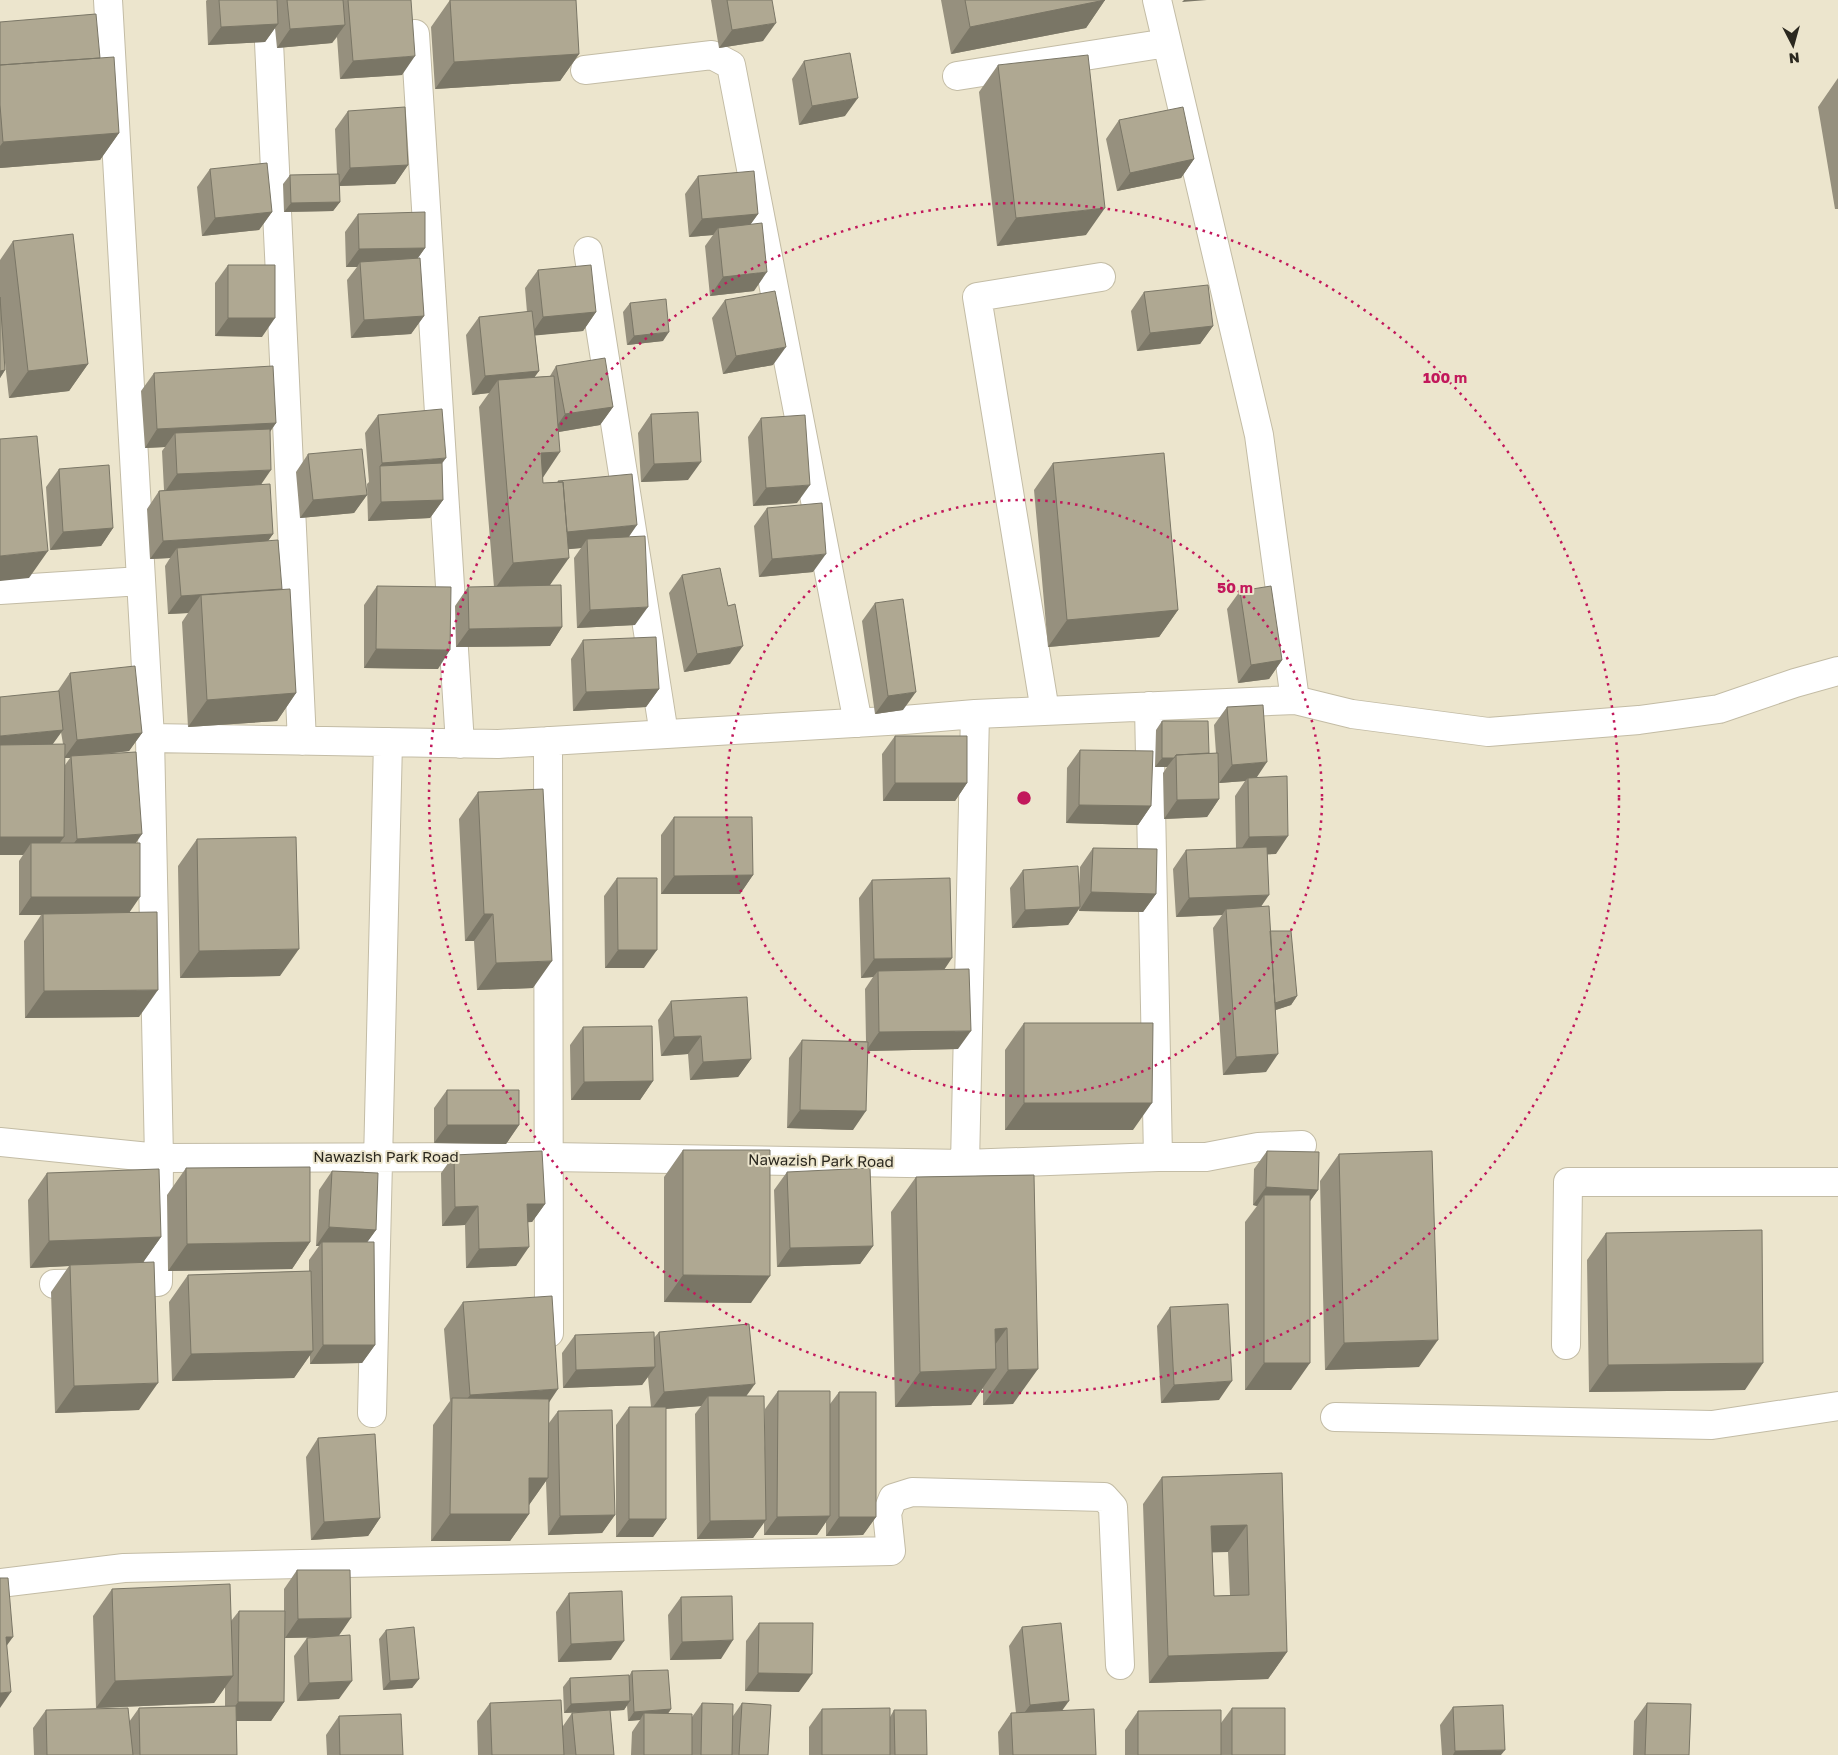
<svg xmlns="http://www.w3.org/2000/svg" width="1838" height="1755" font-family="'Golos Text',sans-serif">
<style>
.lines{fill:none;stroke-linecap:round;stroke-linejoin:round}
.minor-casing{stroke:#c3bca5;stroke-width:30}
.minor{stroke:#fff;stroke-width:28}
.wall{fill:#96907e;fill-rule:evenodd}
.shaded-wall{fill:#7a7666}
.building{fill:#afa892;stroke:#7a7666;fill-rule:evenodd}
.ring{fill:none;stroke:#c2185b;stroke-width:2.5;stroke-dasharray:2.5 5}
.labels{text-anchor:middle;stroke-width:4;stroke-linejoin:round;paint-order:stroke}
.street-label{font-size:15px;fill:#2b281f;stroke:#ece5cd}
.centre{fill:#c2185b;stroke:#ece5cd;stroke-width:2.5}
.ring-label{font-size:15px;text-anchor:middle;font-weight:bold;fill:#c2185b;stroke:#ece5cd;stroke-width:4;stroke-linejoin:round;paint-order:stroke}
</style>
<rect width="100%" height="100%" fill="#ece5cd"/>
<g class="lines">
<defs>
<path id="minor" d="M267,0L302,741
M1157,0L1259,435L1295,700
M415,34L460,744
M585,70L712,55L731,65L858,723
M957,76L1167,43
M588,251L664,734
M0,590L141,581
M1149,706L1158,1157
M1045,711L977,297L1101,277
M150,738L498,744L904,720L975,714L1295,700L1352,714L1488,732L1639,720L1719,709L1795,683L1838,671
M548,741L549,1333
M0,1142L159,1158L550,1157L965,1164L1158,1157H1206L1258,1147L1302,1145
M965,1164L975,714
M54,1284L158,1282L159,1158L150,738L108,0
M1566,1345L1568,1182H1838
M372,1413L388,742
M1335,1417L1712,1425L1838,1406
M0,1583L124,1568L891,1551L887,1513L893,1498L912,1492L1104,1497L1113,1507L1120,1665"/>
</defs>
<use href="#minor" class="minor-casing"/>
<use href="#minor" class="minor"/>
</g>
<path class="wall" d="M207,0H411L402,75L340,79L337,37L332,43L277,48L275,28L265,42L208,45L206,1Z
M450,0L579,54L560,81L435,89L431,27Z
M711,0H772L763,41L719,48Z
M941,0H1105L1086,28L951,54Z
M0,22L100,58L119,133L100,160L0,168Z
M804,61L845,116L799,125L792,79Z
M998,65L1086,235L997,246L979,92Z
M1838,78V209H1835L1818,107Z
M348,111L408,165L395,184L339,186L340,202L333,211L284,212L283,184L290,175L337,174L335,129Z
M1119,120L1194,159L1181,178L1117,191L1106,139Z
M210,169L272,212L259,230L202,236L197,187Z
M698,176L758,214L750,225L754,291L710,296L705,246L713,235L689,237L685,194Z
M358,214L425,248L418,258L424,316L411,334L351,338L347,280L357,267H346L345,232Z
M13,241L88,364L69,391L9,398L4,354L5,370L0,378V260Z
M228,265L262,337L215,336V283Z
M538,270L596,312L583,331L535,335L539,371L534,377L550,376L556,366L613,407L600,425L559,432L543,477V483L557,482L558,481L629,537L635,625L577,628L574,558L581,548L568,549L550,585L562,627L550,646L456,647L455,606L468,587H494L479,407L489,393L472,395L466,335L479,317L527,312L525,288Z
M1144,292L1213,326L1200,344L1137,351L1131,311Z
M725,300L773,365L723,374L712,318Z
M630,303L663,341L627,345L623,312Z
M154,373L276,423L270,432L261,485L273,534L268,541L282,589L296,693L277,721L188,727L182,622L188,613L168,614L165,566L170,558L150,559L147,509L159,491L164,490L162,451L165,447L145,448L141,391Z
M651,414L688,480L641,482L638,433Z
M378,415L443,500L430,518L368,521L367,484L369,482L365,433Z
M761,418L797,503L753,506L748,437Z
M308,454L367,495L354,513L300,518L296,472Z
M1053,463L1178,610L1159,637L1048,647L1034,490Z
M59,469L113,528L101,546L50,550L46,487Z
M767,508L813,572L759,577L754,526Z
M682,575L730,664L684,672L669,593Z
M377,586L438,669L364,668V605Z
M1240,591L1282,660L1269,679L1238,683L1227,609Z
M875,603L903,710L875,714L862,621Z
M583,640L659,689L646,707L573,711L571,659Z
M70,673L142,733L129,751L107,754L136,843L129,912L139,1017L25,1018L24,941L41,915H19V861L23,855L57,692ZM61,732L63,744H52ZM65,758H70L65,765Z
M1227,707L1256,777L1276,854H1267L1261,907L1297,996L1291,1005L1276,1010L1266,1072L1223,1075L1213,928L1222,915L1176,917L1173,869L1186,850L1236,848L1235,796L1245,781L1219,783V799L1207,817L1164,819L1163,773L1167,767H1155L1156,730L1162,721L1209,753H1216L1214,725Z
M895,736L967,783L955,801H883L882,754Z
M1080,750L1151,806L1138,825L1066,823L1067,768Z
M478,792L533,988L477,990L474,941H465L459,819Z
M674,817L753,875L740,894H661V835Z
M197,839L280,976L180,978L178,866Z
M1093,848L1156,894L1143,912L1079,911V909L1068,925L1012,928L1010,888L1023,870L1079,887L1080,867Z
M617,878L644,968H605L604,896Z
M872,880L944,969L958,1049L867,1051L853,1130L787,1128L789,1058L802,1040L866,1041L865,989L873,977L861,978L859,898Z
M671,1001L751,1059L738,1077L690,1080L688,1054L661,1056L658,1020Z
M1024,1023L1133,1130H1005V1050Z
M583,1027L653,1081L640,1100H571L570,1045Z
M447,1090L519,1125L506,1144L434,1143V1108Z
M683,1150L751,1303L664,1302V1177Z
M1267,1151L1318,1190L1310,1201L1291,1390H1245V1222L1257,1206L1253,1205L1254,1169Z
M1339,1154L1419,1367L1325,1370L1320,1181Z
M454,1155L545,1204L532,1222H528L516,1266L466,1268L465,1225L442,1226L441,1173Z
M186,1168L310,1242L292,1269L168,1271L167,1195Z
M332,1171L376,1230L367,1242L375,1345L362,1363L310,1364V1355L294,1378L172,1381L169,1302L188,1275L309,1271V1260L319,1246H316L319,1190Z
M787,1172L873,1246L860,1264L777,1267L774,1190Z
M47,1173L161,1237L143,1262L139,1410L55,1413L51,1292L69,1266L30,1268L28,1200Z
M1034,1175L1013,1404L983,1405V1388L971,1405L895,1407L891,1212L916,1177Z
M1606,1233L1745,1390L1589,1392L1587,1260Z
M463,1302L549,1402V1423L558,1411L615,1515L602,1533L548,1535L546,1481L529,1505V1514L510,1541H431L433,1425L450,1401L444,1329Z
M1170,1307L1219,1400L1161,1403L1157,1326Z
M659,1332L747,1396L765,1448V1409L778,1391L830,1404L839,1392L876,1517L863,1535L826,1536V1522L817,1535H764V1522L753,1538L697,1539L695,1414L701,1406L666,1409V1519L653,1537H616V1425L629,1407H651L648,1377L642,1385L563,1388L562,1353L575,1335L654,1338Z
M318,1438L380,1518L368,1536L311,1540L306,1457Z
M1282,1473L1287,1652L1268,1679L1149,1683L1143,1504L1162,1477ZM1212,1552H1228L1230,1595L1214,1596Z
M297,1570L338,1636L339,1699L297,1701L294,1656L307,1638L313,1637L285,1638L284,1702L271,1721H236L237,1755H34L33,1728L46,1710L129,1722L139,1708L225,1706V1687L214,1703L96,1708L93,1616L112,1589L231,1621L239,1611H284V1589Z
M569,1593L611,1660L558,1662L556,1612Z
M681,1597L721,1659L670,1660L668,1615Z
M759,1623L799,1692L745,1691L746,1641Z
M1022,1627L1062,1711L1096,1755H999L998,1732L1011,1713H1016L1009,1646Z
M386,1630L419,1679L412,1688L383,1690L379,1639Z
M632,1671L671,1709L668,1714L692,1717L702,1703L733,1716L742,1703L768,1755H631L632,1732L640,1720L628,1721L627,1705L624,1710L610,1711L614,1755H478L477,1721L490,1703L563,1726L572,1713L584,1712L564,1713L563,1687L570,1678L629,1676Z
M1647,1703L1689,1755H1633L1634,1721Z
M1453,1707L1501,1755H1442L1440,1725Z
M1232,1708L1285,1755H1125V1730L1138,1711L1221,1723Z
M822,1709L890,1717L894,1710L927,1755H809V1727Z
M339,1716L403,1755H327L326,1735Z"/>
<path class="shaded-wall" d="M1105,0L1086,28L951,54L970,27Z
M1184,0H1207L1182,2Z
M776,23L763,41L719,48L732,30Z
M278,24L265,42L208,45L221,27Z
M345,25L332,43L277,48L290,29Z
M579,54L560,81L435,89L454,62Z
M415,56L402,75L340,79L353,61Z
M858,98L845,116L799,125L812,106Z
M119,133L100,160L0,168V146L3,142Z
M1194,159L1181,178L1117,191L1130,173Z
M408,165L395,184L338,186L350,168Z
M340,202L333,211L284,212L291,203Z
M1105,208L1086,235L997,246L1016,218Z
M272,212L259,230L202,236L215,218Z
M758,214L745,232L718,228L713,235L689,237L702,219Z
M425,248L412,266L360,262L357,267H346L359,249Z
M767,272L754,291L710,296L723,277Z
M596,312L583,331L530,336L543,317Z
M424,316L411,334L351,338L364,320Z
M228,318H275L262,337L215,336Z
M1213,326L1200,344L1137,351L1150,333Z
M669,332L663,341L627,345L634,336Z
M786,347L773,365L723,374L736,356Z
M88,364L69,391L9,398L28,371Z
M5,370L0,378V371Z
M539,371L526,389L498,380L489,393L472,395L485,376Z
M613,407L600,425L552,433L565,414Z
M276,423L263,441L175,433L165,447L145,448L157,429Z
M560,452L542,479L541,453Z
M446,458L433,476L380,466L382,463Z
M701,462L688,480L641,482L654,464Z
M271,470L258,489L164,493L177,474Z
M810,485L797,503L753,506L766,488Z
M367,495L354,513L300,518L313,500Z
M443,500L430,518L368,521L381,502Z
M637,525L624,544L587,539L581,548L550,551L563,532Z
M113,528L101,546L50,550L63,532Z
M273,534L260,552L177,548L170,558L150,559L163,541Z
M48,551L29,578L0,581V556Z
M826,554L813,572L759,577L772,559Z
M569,558L550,585L494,590L513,563Z
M282,589L201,595L188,613L168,614L181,596Z
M648,607L635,625L577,628L590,610Z
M1178,610L1159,637L1048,647L1067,620Z
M562,627L550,646L456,647L469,629Z
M743,646L730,664L684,672L697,654Z
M376,649L450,650L438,669L364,668Z
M1282,660L1269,679L1238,683L1251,665Z
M659,689L646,707L573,711L586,692Z
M916,692L903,710L875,714L888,696Z
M296,693L277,721L188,727L207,700Z
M63,730L50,748L0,753V736Z
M142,733L129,751L71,757V756L70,758H64L77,740Z
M1162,758H1174L1167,767H1155Z
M1267,762L1255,780L1248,778L1245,781L1219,783L1232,765Z
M895,783H967L955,801H883Z
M1219,799L1207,817L1164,819L1177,800Z
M1079,805L1151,806L1138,825L1066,823Z
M142,834L129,853L64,857L77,839Z
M1288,836L1276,854L1237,856L1249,837Z
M0,837H64L51,855L31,843L23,855H0Z
M753,875L740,894H661L674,876Z
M1091,892L1156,894L1143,912L1079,911Z
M1269,895L1256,914L1226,909L1222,915L1176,917L1189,898Z
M31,897H140L127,916L43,914L41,915H19Z
M1080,907L1068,925L1012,928L1025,910Z
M484,914H493L474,941H465Z
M299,949L280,976L180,978L199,951Z
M618,950H657L644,968H605Z
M952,958L940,976L878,971L873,977L861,978L874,959Z
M552,961L533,988L477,990L496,963Z
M158,990L139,1017L25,1018L44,991Z
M1297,996L1291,1005L1266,1013L1272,1003Z
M971,1031L958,1049L866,1051L879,1032Z
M701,1036L688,1054L661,1056L674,1037Z
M1278,1054L1266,1072L1223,1075L1236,1057Z
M751,1059L738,1077L690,1080L703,1062Z
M653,1081L640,1100H571L584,1082Z
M1024,1103H1152L1133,1130H1005Z
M800,1110L866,1111L853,1130L787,1128Z
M447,1125H519L506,1144L434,1143Z
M1266,1187L1318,1190L1305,1208L1264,1195L1257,1206L1253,1205Z
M527,1204H545L532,1222L514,1223Z
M478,1206L465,1225L442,1226L455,1207Z
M329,1227L376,1230L363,1248L322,1242L319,1246H316Z
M161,1237L142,1264L70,1265L69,1266L30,1268L49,1241Z
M310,1242L292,1269L168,1271L187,1244Z
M873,1246L860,1264L777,1267L790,1248Z
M529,1247L516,1266L466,1268L479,1249Z
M683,1275L770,1276L751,1303L664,1302Z
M1007,1328L982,1363L995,1329Z
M1438,1340L1419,1367L1325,1370L1344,1343Z
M323,1345H375L362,1363L310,1364Z
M313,1351L294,1378L172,1381L191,1354Z
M1264,1363H1310L1291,1390H1245Z
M1763,1363L1745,1390L1589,1392L1608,1365Z
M655,1367L642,1385L563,1388L576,1370Z
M996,1369L971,1405L895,1407L920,1372Z
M1038,1369L1013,1404L983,1405L1008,1370Z
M1232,1381L1219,1400L1161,1403L1174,1385Z
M158,1383L139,1410L55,1413L74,1386Z
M755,1384L742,1402L708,1396L701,1406L651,1410L664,1392Z
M558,1389L540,1416L451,1422L470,1395Z
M529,1478H548L529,1505H510Z
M450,1514H529L510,1541H431Z
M615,1515L602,1533L548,1535L560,1516Z
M830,1516L817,1535H764L777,1517Z
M839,1517H876L863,1535L826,1536Z
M380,1518L368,1536L311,1540L324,1522Z
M629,1519H666L653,1537H616Z
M766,1520L753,1538L697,1539L710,1521Z
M1247,1525L1228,1552L1192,1553L1211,1526Z
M351,1618L338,1637L285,1638L298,1619Z
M6,1637H13L0,1655Z
M733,1640L721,1659L670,1660L682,1642Z
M624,1641L611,1660L558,1662L571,1644Z
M1287,1652L1268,1679L1149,1683L1168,1656Z
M758,1673L812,1674L799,1692L745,1691Z
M233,1676L214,1703L96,1708L115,1681Z
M419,1679L412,1688L383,1690L390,1681Z
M352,1681L339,1699L297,1701L309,1683Z
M11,1692L0,1708V1693Z
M630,1701L624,1710L564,1713L571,1704Z
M1069,1701L1056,1719L1017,1723L1030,1705Z
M238,1702H284L271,1721H225Z
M671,1709L664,1718L644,1713L640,1720L628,1721L634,1712Z
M1505,1750L1501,1755H1453L1455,1751Z"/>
<path class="building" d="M219,0H277L278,24L221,27Z
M287,0H343L345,25L290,29Z
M348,0H411L415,56L353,61Z
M450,0H576L579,54L454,62Z
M727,0H772L776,23L732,30Z
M965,0H1105L970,27Z
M96,14L100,58L0,65V22Z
M850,53L858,98L812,106L804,61Z
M1088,55L1105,208L1016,218L998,65Z
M114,57L119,133L3,142L0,105V65Z
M405,107L408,165L350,168L348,111Z
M1183,107L1194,159L1130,173L1119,120Z
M267,163L272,212L215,218L210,169Z
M754,171L758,214L702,219L698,176Z
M339,174L340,202L291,203L290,175Z
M425,212V248L359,249L358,214Z
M762,223L767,272L723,277L718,228Z
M73,234L88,364L28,371L13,241Z
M420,258L424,316L364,320L360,262Z
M228,265H275V318H228Z
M591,265L596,312L543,317L538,270Z
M1208,285L1213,326L1150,333L1144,292Z
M775,291L786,347L736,356L725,300Z
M0,297L5,370L0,371Z
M666,299L669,332L634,336L630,303Z
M532,311L539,371L485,376L479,317Z
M605,358L613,407L565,414L556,366Z
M273,366L276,423L157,429L154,373Z
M554,376L560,452L541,453L543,483L563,482L569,558L513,563L498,380Z
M442,409L446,458L382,463L378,415Z
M698,412L701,462L654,464L651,414Z
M805,415L810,485L766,488L761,418Z
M270,429L271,470L177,474L175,433Z
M37,436L48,551L0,556V439Z
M362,449L367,495L313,500L308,454Z
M1164,453L1178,610L1067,620L1053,463Z
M442,463L443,500L381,502L380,466Z
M109,465L113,528L63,532L59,469Z
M632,474L637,525L567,532L563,482H559L558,481Z
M270,484L273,534L163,541L159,491Z
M822,503L826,554L772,559L767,508Z
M645,536L648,607L590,610L587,539Z
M278,540L282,589L181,596L177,548Z
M720,568L728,606L735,604L743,646L697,654L682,575Z
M561,585L562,627L469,629L468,587Z
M377,586L451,587L450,650L376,649Z
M1271,586L1282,660L1251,665L1240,591Z
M290,589L296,693L207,700L201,595Z
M903,599L916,692L888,696L875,603Z
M656,637L659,689L586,692L583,640Z
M135,666L142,733L77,740L70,673Z
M59,691L63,730L0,736V697Z
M1263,705L1267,762L1232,765L1227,707Z
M1162,721H1208L1209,753L1176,755L1174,758H1162Z
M895,736H967V783H895Z
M65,744L64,837H0V745Z
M1080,750L1153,751L1151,806L1079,805Z
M136,752L142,834L77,839L71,756Z
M1218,753L1219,799L1177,800L1176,755Z
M1287,776L1288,836L1249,837L1248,778Z
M543,789L552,961L496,963L493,914H484L478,792Z
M674,817H752L753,875L674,876Z
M296,837L299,949L199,951L197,839Z
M31,843H140V897H31Z
M1267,847L1269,895L1189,898L1186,850Z
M1093,848L1157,849L1156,894L1091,892Z
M1078,866L1080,907L1025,910L1023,870Z
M617,878H657V950H618Z
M950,878L952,958L874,959L872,880Z
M1269,906L1278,1054L1236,1057L1226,909Z
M157,912L158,990L44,991L43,914Z
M1270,931H1291L1297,996L1275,1003Z
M969,969L971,1031L879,1032L878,971Z
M747,997L751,1059L703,1062L701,1036L674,1037L671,1001Z
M1024,1023H1153L1152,1103H1024Z
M652,1026L653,1081L584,1082L583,1027Z
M802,1040L868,1042L866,1111L800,1110Z
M447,1090H519V1125H447Z
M683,1150H770V1276L683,1275Z
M542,1151L545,1204H527L529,1247L479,1249L478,1206L455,1207L454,1155Z
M1267,1151L1319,1152L1318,1190L1266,1187Z
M1432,1151L1438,1340L1344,1343L1339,1154Z
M310,1167V1242L187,1244L186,1168Z
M870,1168L873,1246L790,1248L787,1172Z
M159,1169L161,1237L49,1241L47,1173Z
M332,1171L378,1173L376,1230L329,1227Z
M1034,1175L1038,1369L1008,1370L1007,1328L995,1329L996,1369L920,1372L916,1177Z
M1264,1195H1310V1363H1264Z
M1762,1230L1763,1363L1608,1365L1606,1233Z
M322,1242H374L375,1345H323Z
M154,1262L158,1383L74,1386L70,1265Z
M311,1271L313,1351L191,1354L188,1275Z
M552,1296L558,1389L470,1395L463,1302Z
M1228,1304L1232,1381L1174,1385L1170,1307Z
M749,1324L755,1384L664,1392L659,1332Z
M654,1332L655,1367L576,1370L575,1335Z
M778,1391H830V1516L777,1517Z
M839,1392H876V1517H839Z
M708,1396H764L766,1520L710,1521Z
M452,1398L549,1399L548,1478H529V1514H450Z
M629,1407H666V1519H629Z
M612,1410L615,1515L560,1516L558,1411Z
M375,1434L380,1518L324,1522L318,1438Z
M1282,1473L1287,1652L1168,1656L1162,1477ZM1247,1525L1249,1595L1214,1596L1211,1526Z
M297,1570H350L351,1618L298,1619Z
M0,1578H8L13,1637H6L11,1692L0,1693Z
M230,1584L233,1676L115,1681L112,1589Z
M622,1591L624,1641L571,1644L569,1593Z
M732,1596L733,1640L682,1642L681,1597Z
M239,1611H285L284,1702H238Z
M759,1623H813L812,1674L758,1673Z
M1061,1623L1069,1701L1030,1705L1022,1627Z
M414,1627L419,1679L390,1681L386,1630Z
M350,1635L352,1681L309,1683L307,1638Z
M668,1670L671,1709L634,1712L632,1671Z
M629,1675L630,1701L571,1704L570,1678Z
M561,1700L564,1755H492L490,1703Z
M702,1703L733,1704L732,1755H701Z
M742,1703L771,1705L768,1755H739Z
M1647,1703L1691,1704L1689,1755H1645Z
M1503,1705L1505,1750L1455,1751L1453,1707Z
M236,1706L237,1755H140L139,1708Z
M128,1708L133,1755H47L46,1710Z
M890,1708V1755H822V1709Z
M1232,1708H1285V1755H1232Z
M1094,1709L1096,1755H1013L1011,1713Z
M610,1710L614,1755H576L572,1713Z
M894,1710H926L927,1755H895Z
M1221,1710V1755H1138V1711Z
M644,1713L692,1714V1755H644Z
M401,1714L403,1755H340L339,1716Z"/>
<g class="ring">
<circle cx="1024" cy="798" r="298"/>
<circle cx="1024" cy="798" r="595"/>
</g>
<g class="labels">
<g class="street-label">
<text x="386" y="1162">Nawazish Park Road</text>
<text transform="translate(821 1161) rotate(1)" y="5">Nawazish Park Road</text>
</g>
</g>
<circle cx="1024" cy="798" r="8" class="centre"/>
<g class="ring-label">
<text x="1445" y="383">100 m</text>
<text x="1235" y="593">50 m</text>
</g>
<g transform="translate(1793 45) rotate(174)" stroke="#ece5cd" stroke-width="4" paint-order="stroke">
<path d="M0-4L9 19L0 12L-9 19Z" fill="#2b281f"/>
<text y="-8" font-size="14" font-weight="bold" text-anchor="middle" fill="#2b281f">N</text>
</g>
</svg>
